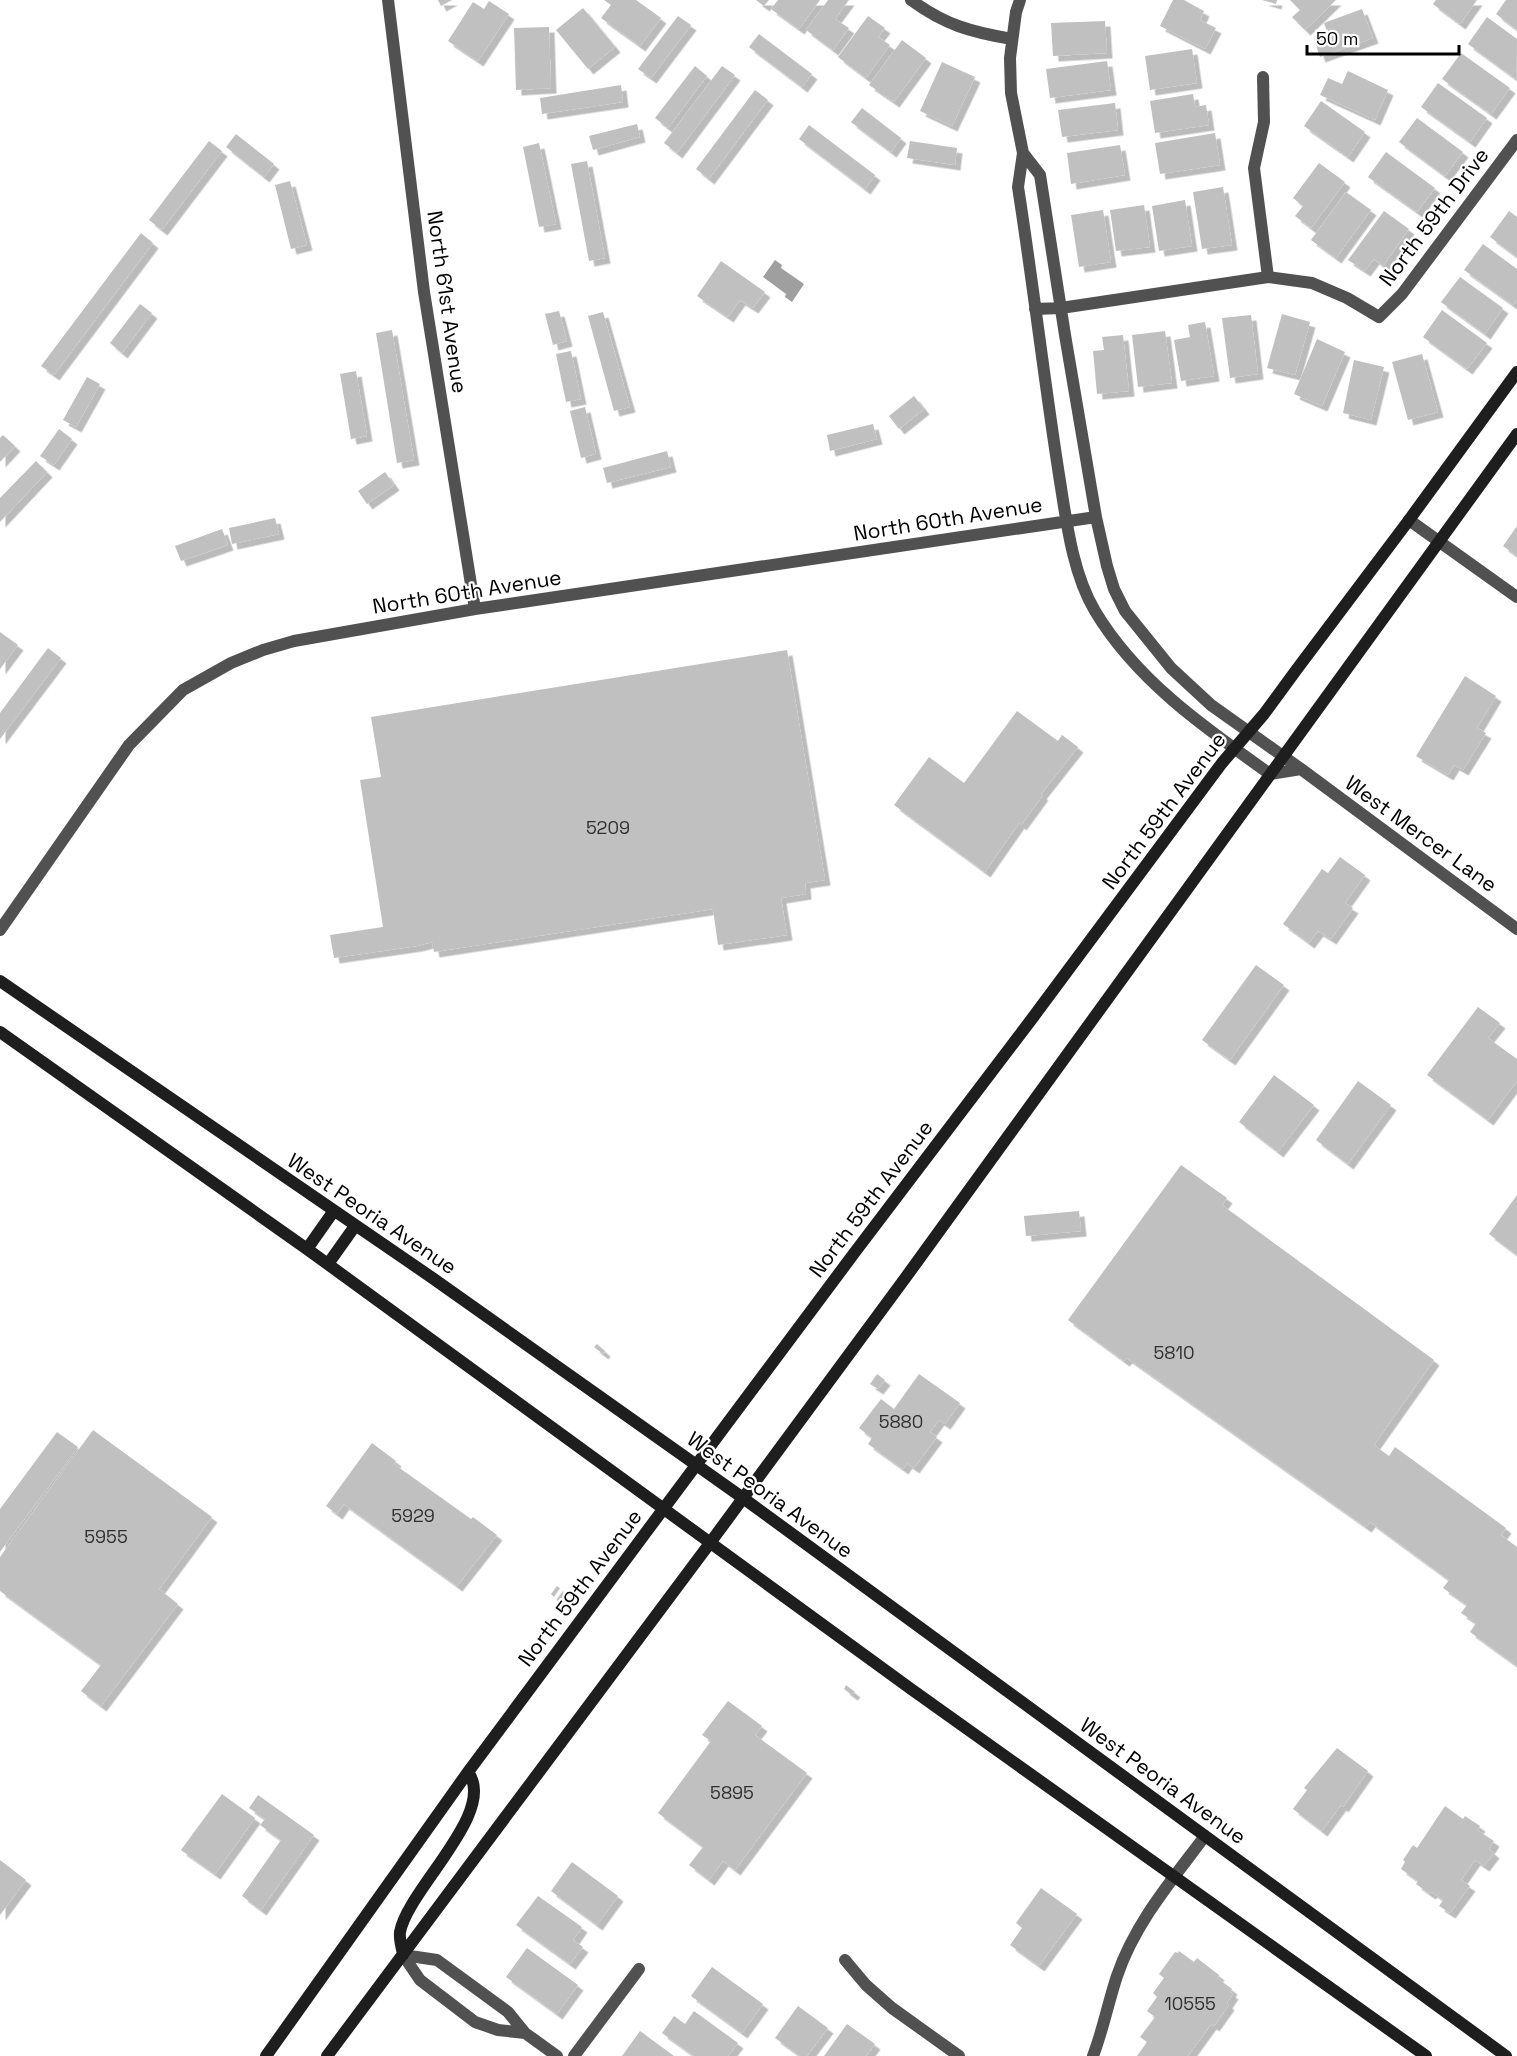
<svg xmlns="http://www.w3.org/2000/svg" width="1517" height="2056" font-family="'Space Grotesk',sans-serif">
<style>
.water{fill:#9f9f9f}
.building{fill:#c0c0c0;filter:url(#shadow)}
.lines{fill:none;stroke-linecap:round;stroke-linejoin:round}
.street{stroke:#515151;stroke-width:12}
.secondary{stroke:#1e1e1e;stroke-width:12}
.labels{text-anchor:middle;stroke-width:4.5;stroke-linejoin:round;paint-order:stroke}
.number-label{font-size:18px;fill:#303030}
.street-label{font-size:21px;fill:#000;stroke:#fff}
</style>
<defs>
<filter id="shadow"><feDropShadow dx="5.5" dy="5.5" stdDeviation="0" flood-color="#0004"/></filter>
</defs>
<rect width="100%" height="100%" fill="#fff"/>
<path class="water" d="M775,260L782,265L781,268L804,284L792,302L785,297L786,294L763,277Z"/>
<path class="building" d="M438,0H452L441,6Z
M604,0H636L661,18L640,46L601,18L611,5Z
M756,0H769L764,6Z
M778,0H820L799,29L771,9Z
M828,0H849L835,19L849,28L833,50L806,30Z
M1173,0H1184L1204,11L1200,20L1216,28L1205,49L1160,26Z
M1262,0H1277L1276,4Z
M1290,0H1336L1305,30L1292,17L1300,10Z
M1436,0H1477L1460,24L1433,4Z
M1506,0H1517V30L1496,14Z
M489,1L509,14L478,61L448,41L473,2L484,9Z
M583,8L615,47L588,69L556,30Z
M1362,9L1373,38L1320,57L1314,39L1328,34L1324,23Z
M678,16L691,25L651,78L638,69Z
M868,16L885,28L878,37L890,45L866,78L838,57Z
M1487,17L1517,39L1516,79L1468,44Z
M1105,21L1107,53L1053,56L1051,23Z
M549,27L551,88L516,90L514,28Z
M759,34L812,74L802,87L749,47Z
M902,40L926,58L894,102L869,85Z
M1192,49L1197,83L1150,90L1145,56Z
M1461,53L1510,88L1491,114L1442,79Z
M1107,61L1111,90L1050,98L1046,69Z
M942,62L975,77L952,126L920,111Z
M695,66L707,76L668,128L655,118Z
M722,66L735,75L677,153L664,143Z
M1348,71L1388,90L1375,120L1320,95L1328,78L1342,84Z
M1438,83L1487,118L1470,142L1421,107Z
M621,85L623,102L542,114L540,98Z
M755,90L768,100L709,179L696,169Z
M1193,94L1195,107L1206,105L1209,125L1155,133L1150,101Z
M1321,101L1365,132L1348,157L1304,126Z
M1115,103L1118,130L1062,137L1058,110Z
M862,108L901,138L891,152L851,122Z
M1417,118L1463,152L1445,176L1399,142Z
M637,124L640,137L593,150L589,136Z
M809,125L875,175L865,189L799,139Z
M1215,133L1220,165L1160,174L1155,143Z
M236,134L274,164L264,177L226,147Z
M209,141L222,151L162,230L149,220Z
M910,141L957,148L955,165L907,158Z
M539,143L556,224L539,227L523,147Z
M1120,145L1125,175L1071,184L1067,153Z
M1386,152L1435,188L1417,212L1368,177Z
M587,161L605,258L589,261L571,164Z
M1319,163L1345,182L1311,228L1295,216L1303,206L1293,198Z
M290,181L307,245L291,249L275,185Z
M1223,187L1232,245L1202,249L1193,192Z
M1346,192L1371,210L1336,258L1311,240Z
M1185,200L1192,246L1159,251L1152,206Z
M1144,205L1150,247L1116,251L1110,210Z
M1103,210L1111,262L1079,267L1071,215Z
M1384,211L1409,229L1383,266L1374,259L1365,271L1348,260Z
M1509,211L1517,217V257L1490,237Z
M141,233L153,243L54,375L41,366Z
M1483,244L1517,269V300L1513,305L1464,270Z
M721,261L765,292L753,308L740,300L728,317L697,296Z
M1460,277L1503,308L1485,334L1441,302Z
M140,304L152,313L122,353L110,343Z
M1442,310L1487,343L1467,369L1423,337Z
M559,311L567,341L553,345L545,314Z
M603,312L630,407L614,411L588,316Z
M1282,314L1310,322L1295,375L1267,368Z
M1251,315L1258,374L1230,378L1222,318Z
M1205,322L1214,376L1181,381L1174,340L1190,337L1188,325Z
M392,330L414,460L397,463L376,333Z
M1165,331L1172,383L1138,387L1132,335Z
M1123,335L1129,391L1097,394L1093,351L1104,350L1102,337Z
M1317,339L1345,352L1322,406L1294,394Z
M571,351L581,399L566,402L556,354Z
M1422,354L1438,412L1408,420L1392,362Z
M1354,360L1384,367L1371,420L1343,413Z
M356,371L367,436L351,439L340,374Z
M87,377L100,384L76,427L63,420Z
M914,396L924,409L899,429L889,416Z
M585,407L596,454L581,458L570,411Z
M873,424L877,439L830,451L827,435Z
M59,429L72,439L54,465L40,456Z
M3,435L15,446L0,462V438Z
M667,451L671,467L607,483L603,468Z
M36,461L47,472L0,522V498Z
M385,472L394,485L367,504L358,491Z
M275,518L279,534L232,544L229,528Z
M1517,526V556L1503,546Z
M222,529L228,545L181,561L175,546Z
M0,632L18,645L0,669Z
M48,648L61,658L0,739V713Z
M787,650L825,880L805,883L806,894L781,898L787,935L718,945L713,909L434,952L432,942L417,946L334,958L330,935L383,927L360,780L381,777L371,717Z
M1465,676L1496,696L1477,728L1486,733L1463,770L1454,765L1448,775L1416,756Z
M1017,711L1058,741L1062,735L1078,747L1041,794L1043,795L1021,825L1019,823L985,872L894,805L929,757L964,783Z
M1340,857L1365,875L1345,903L1353,908L1331,939L1318,931L1309,943L1283,924L1322,869L1328,873Z
M1256,965L1284,985L1230,1060L1202,1040Z
M1478,1007L1500,1023L1488,1038L1517,1059V1081L1488,1120L1427,1075Z
M1274,1075L1314,1105L1278,1152L1239,1122Z
M1358,1081L1391,1105L1348,1164L1316,1140Z
M1181,1165L1227,1198L1222,1205L1434,1360L1374,1445L1389,1456L1395,1447L1506,1528L1501,1535L1517,1547V1666L1470,1632L1476,1623L1461,1613L1467,1605L1443,1588L1449,1580L1370,1522L1366,1527L1127,1358L1124,1361L1068,1320Z
M1517,1195V1255L1489,1234Z
M1079,1211L1081,1231L1026,1236L1024,1216Z
M597,1344L605,1351L603,1354L594,1347Z
M877,1374L885,1380L878,1389L870,1384Z
M919,1374L960,1403L945,1424L939,1420L930,1432L937,1437L914,1468L907,1463L903,1469L868,1444L872,1438L859,1428L881,1399L894,1409Z
M93,1430L212,1517L159,1589L178,1604L101,1706L81,1691L101,1665L0,1591V1557Z
M57,1432L78,1447L0,1552V1509Z
M372,1443L396,1461L394,1464L471,1519L473,1517L497,1535L457,1586L344,1504L337,1514L326,1506Z
M557,1586L560,1588L554,1597L551,1594Z
M846,1685L855,1692L852,1695L844,1689Z
M728,1701L762,1726L755,1735L807,1773L735,1870L723,1861L709,1880L689,1865L703,1847L658,1813L711,1741L702,1735Z
M1337,1748L1368,1771L1343,1807L1341,1805L1322,1831L1293,1809L1307,1790L1304,1788Z
M222,1794L255,1818L215,1874L181,1850Z
M258,1795L314,1835L261,1910L242,1896L281,1840L260,1825L265,1819L249,1808Z
M1445,1806L1463,1819L1465,1816L1480,1826L1477,1830L1494,1841L1489,1849L1494,1853L1484,1866L1475,1860L1461,1880L1470,1886L1450,1913L1439,1906L1443,1900L1432,1892L1430,1894L1416,1884L1418,1881L1401,1869L1405,1862L1403,1860L1413,1845L1417,1848Z
M0,1860L26,1880L0,1915Z
M572,1862L618,1896L597,1925L551,1891Z
M1041,1888L1077,1914L1039,1966L1010,1945L1022,1928L1016,1923Z
M538,1896L582,1927L573,1940L583,1947L570,1964L516,1925Z
M527,1948L578,1985L557,2014L506,1977Z
M1179,1951L1194,1962L1197,1958L1219,1975L1217,1978L1232,1989L1230,1992L1233,1994L1227,2003L1229,2005L1214,2026L1211,2024L1188,2056H1137L1147,2042L1140,2037L1155,2017L1147,2011L1157,1997L1153,1993L1164,1978L1159,1974L1175,1952L1178,1953Z
M712,1967L763,2004L742,2033L691,1996Z
M798,2006L828,2028L807,2056H800L775,2038Z
M694,2011L738,2043L728,2056H694L662,2033L674,2016L685,2024Z
M847,2024L875,2044L866,2056H824Z
M640,2031L674,2056H622Z"/>
<g class="lines">
<path class="street" d="M388,0L424,292L475,609
M911,0C945,25 971,32 1012,39
M1020,0L1016,12L1010,58L1011,93L1023,153L1018,187C1033,283 1044,379 1059,475C1066,518 1072,573 1095,611C1136,680 1205,728 1270,774L1301,769
M1263,77L1264,122L1254,168L1268,277
M1023,153L1040,175L1065,335L1096,517L1107,566L1114,589L1125,611L1171,668L1211,705L1301,769L1517,929
M1035,309L1061,308L1268,277L1312,283L1347,298L1379,317L1402,294L1517,140
M1409,520L1517,597
M0,930L129,745L183,690L231,663L263,650L294,641L475,609L1096,517
M403,1955L437,1960L508,2012L525,2033L557,2056
M403,1955L420,1980L475,2022L498,2030L525,2033
M845,1960L866,1985L892,2008L959,2056
M574,2056L639,1969
M1093,2056C1103,2030 1108,2003 1117,1976C1135,1923 1172,1880 1205,1836"/>
<path class="secondary" d="M0,981L431,1277L743,1498L1506,2056
M0,1032L307,1249L911,1689L1426,2056
M307,1249L333,1212
M328,1264L355,1226
M403,1955C402,1948 399,1939 400,1932C408,1889 498,1812 468,1772
M266,2056L468,1772L644,1535L855,1252L1034,1016L1222,763L1264,714L1297,669L1409,520L1517,372
M327,2056L710,1543L906,1277L1517,434"/>
</g>
<g class="labels">
<g class="number-label">
<text x="608" y="834">5209</text>
<text x="1174" y="1359">5810</text>
<text x="901" y="1428">5880</text>
<text x="413" y="1522">5929</text>
<text x="106" y="1543">5955</text>
<text x="732" y="1799">5895</text>
<text x="1190" y="2010">10555</text>
</g>
<g class="street-label">
<text transform="translate(1434 217) rotate(-53)" y="7">North 59th Drive</text>
<text transform="translate(447 302) rotate(82)" y="7">North 61st Avenue</text>
<text transform="translate(948 519) rotate(-9)" y="7">North 60th Avenue</text>
<text transform="translate(467 592) rotate(-9)" y="7">North 60th Avenue</text>
<text transform="translate(1164 811) rotate(-53)" y="7">North 59th Avenue</text>
<text transform="translate(1421 834) rotate(36)" y="7">West Mercer Lane</text>
<text transform="translate(871 1199) rotate(-53)" y="7">North 59th Avenue</text>
<text transform="translate(372 1214) rotate(34)" y="7">West Peoria Avenue</text>
<text transform="translate(770 1495) rotate(36)" y="7">West Peoria Avenue</text>
<text transform="translate(580 1588) rotate(-53)" y="7">North 59th Avenue</text>
<text transform="translate(1163 1781) rotate(36)" y="7">West Peoria Avenue</text>
</g>
</g>
<path d="M1307 45v9h152v-9" fill="none" stroke="#000000" stroke-width="3"/>
<text x="1316" y="45" font-size="18" fill="#000000" stroke="#ffffff" stroke-width="4.5" paint-order="stroke">50 m</text>
</svg>
